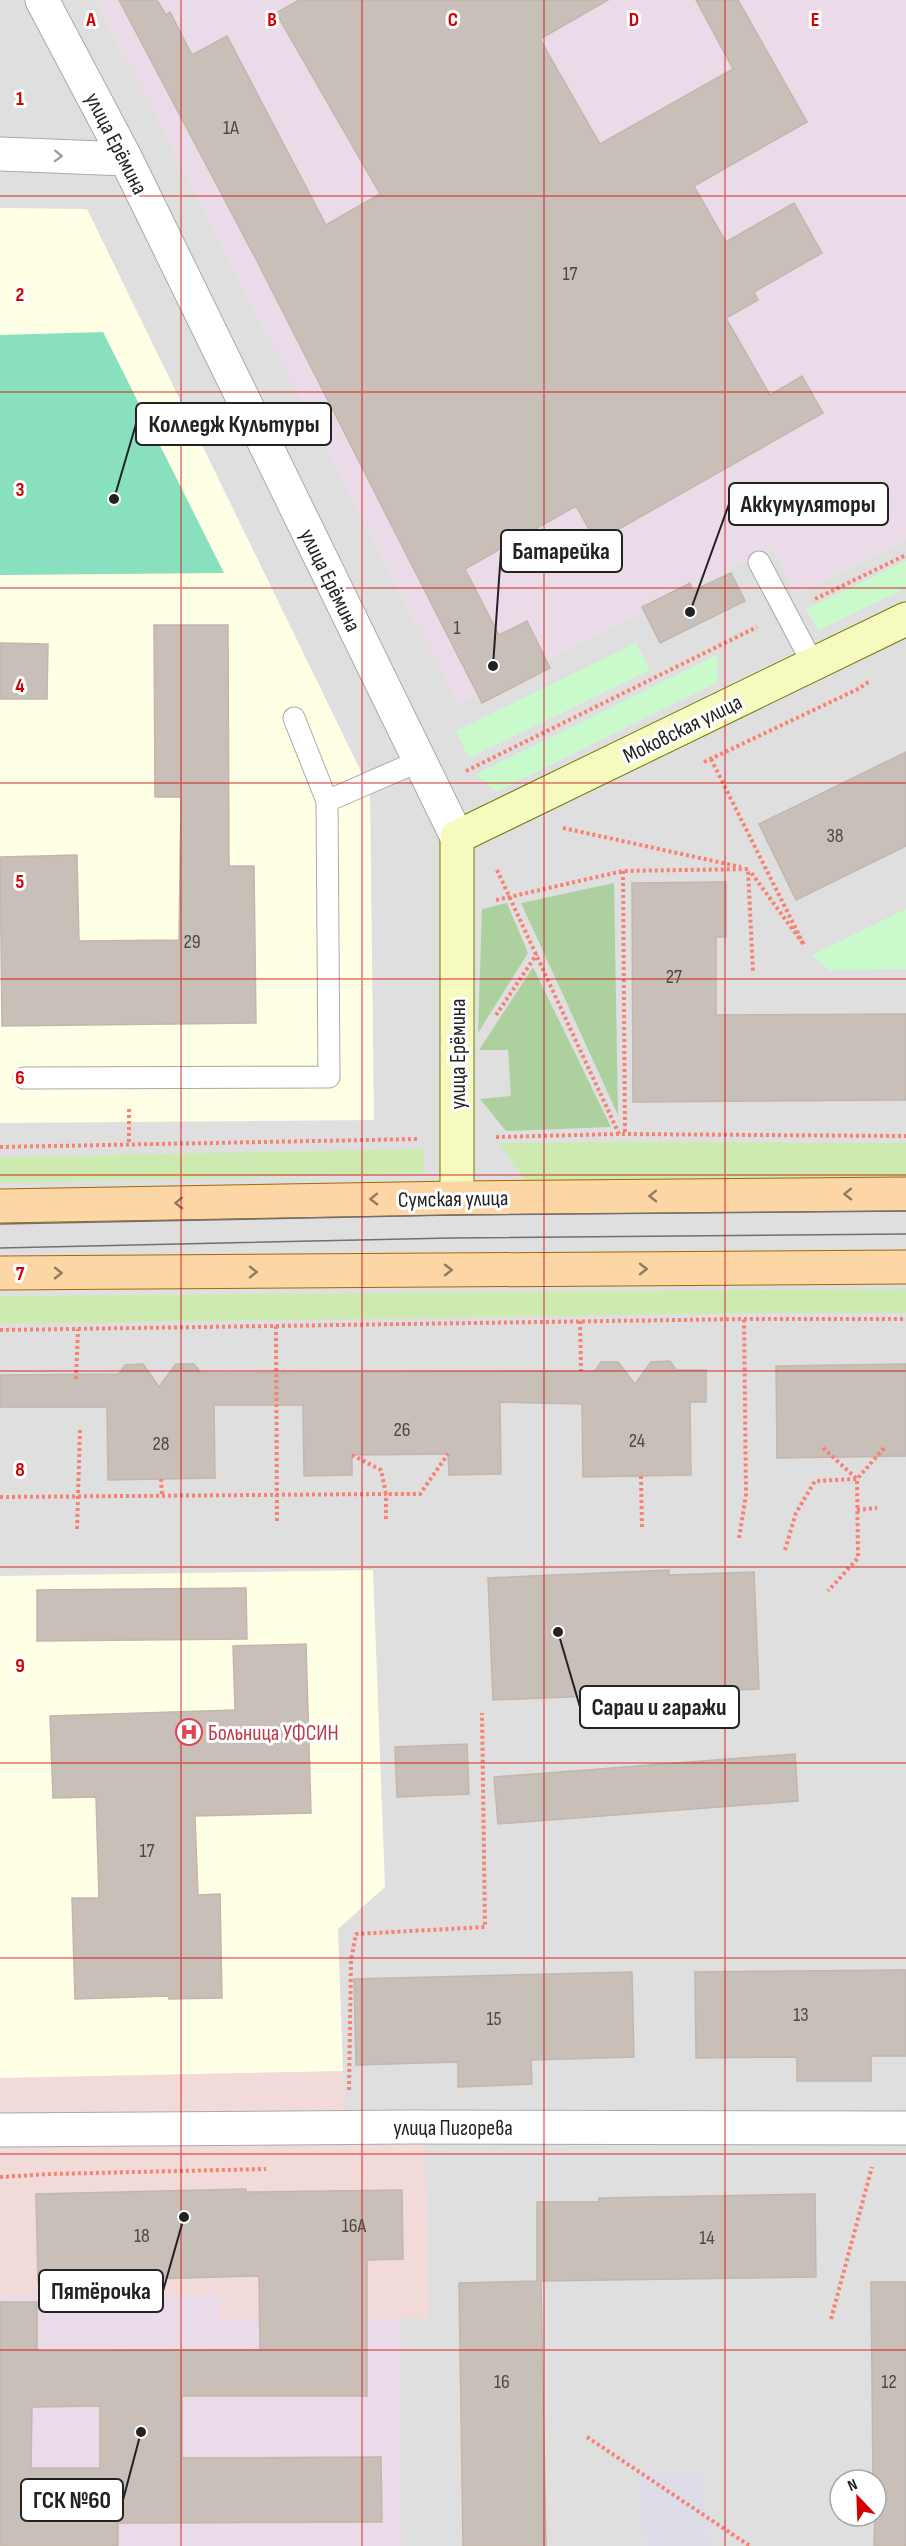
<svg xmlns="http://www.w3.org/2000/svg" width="906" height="2546" font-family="'Sofia Sans Condensed',sans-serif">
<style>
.residential{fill:#e0dfdf;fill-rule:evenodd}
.commercial{fill:#f2dad9}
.industrial{fill:#ebdbe8}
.education{fill:#ffffe5}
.grass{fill:#cdebb0}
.forest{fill:#add19e}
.park{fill:#c8facc}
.pitch{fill:#88e0be}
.plaza{fill:#dddde8}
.building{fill:#c7bfb8;stroke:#c4b6ab;stroke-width:1.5;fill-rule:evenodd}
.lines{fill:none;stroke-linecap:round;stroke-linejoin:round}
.lane-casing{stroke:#a9a9a9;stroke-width:23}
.street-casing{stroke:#a9a9a9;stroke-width:35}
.secondary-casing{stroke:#707d05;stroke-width:35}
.primary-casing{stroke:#a06b00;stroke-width:35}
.path{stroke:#fa8072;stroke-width:4;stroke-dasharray:3 3;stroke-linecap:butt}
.lane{stroke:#fff;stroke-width:21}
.street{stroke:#fff;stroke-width:33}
.secondary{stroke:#f7fabf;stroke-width:33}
.primary{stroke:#fcd6a4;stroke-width:33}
.tram{stroke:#707070;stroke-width:1.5}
.oneway{stroke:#9c9c9c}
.oneway2{stroke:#8f7c63}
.grid{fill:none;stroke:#d40000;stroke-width:1.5;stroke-opacity:0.55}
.labels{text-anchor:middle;stroke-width:6;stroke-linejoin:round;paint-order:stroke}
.number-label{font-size:20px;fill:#4b4948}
.street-label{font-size:22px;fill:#222;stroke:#fff}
.health-label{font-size:22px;fill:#be3a42;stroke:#fff;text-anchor:start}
.grid-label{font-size:20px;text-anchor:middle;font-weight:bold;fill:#d40000;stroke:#fff;stroke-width:6;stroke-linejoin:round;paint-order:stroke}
.leader{fill:none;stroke:#222;stroke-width:2}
.callout-dot{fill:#222;stroke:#fff;stroke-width:2}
.callout{fill:#fff;stroke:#222;stroke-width:2}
.callout-label{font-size:24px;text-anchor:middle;font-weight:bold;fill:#222}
</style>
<rect width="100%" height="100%" fill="#f2efe9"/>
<path class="residential" d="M0,0H96L458,704L772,548L796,593L906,540V2546H0ZM840,2480H876V2516H840Z"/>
<path class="commercial" d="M343,2071L345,2113L424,2112L429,2318L220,2321L219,2294H0V2078Z"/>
<path class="industrial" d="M96,0H906V540L796,593L772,548L458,704Z
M0,2294H219L220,2321L400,2319L402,2546H0Z"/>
<path class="education" d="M0,208L87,209L370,790L374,1120L0,1123Z
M373,1570L385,1887L338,1929L343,2071L0,2078V1576Z"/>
<path class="grass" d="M621,1142L906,1143V1184L529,1186L499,1143Z
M424,1149V1173L0,1183V1157Z
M906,1289V1313H762L0,1324V1296Z"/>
<path class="forest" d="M614,883L618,1115L521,903Z
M507,903L528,953L478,1033L482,909Z
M533,967L611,1127L506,1131L480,1099L511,1096L508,1050H479Z"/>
<path class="park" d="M906,561V588L819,630L806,609Z
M636,643L650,670L469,758L456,731Z
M717,655L718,682L496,792L476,774Z
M906,909V969L829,970L812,955Z"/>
<path class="pitch" d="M103,332L224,573L0,575V335Z"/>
<path class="plaza" d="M704,2472L709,2546H645L639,2473Z"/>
<path class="building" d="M119,0H157L166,15L170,12L192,55L227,36L326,225L380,194L276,13L299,0H608L540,39L600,144L733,69L696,0H738L807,122L694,186L726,242L794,203L822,253L754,292L758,300L726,318L770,395L802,376L823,413L596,542L576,506L465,569L499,635L527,621L550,668L482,703L257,261Z
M731,573L745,601L660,643L642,607L690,583L693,591Z
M154,625H228L229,866H254L256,1023L2,1026L0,857L77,855L79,941L179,940L181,797H155Z
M0,643L48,644L47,699H0Z
M906,752V846L796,900L759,824Z
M726,882V937H716V1015L906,1014V1100L633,1102L632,883Z
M670,1361L676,1370H706V1402H690L691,1475L583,1477L582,1404L500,1402L501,1474L449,1475L448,1454L352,1455V1475L304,1476L303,1405H214L215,1478L108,1480L107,1407H0V1375L119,1374L125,1365L143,1364L159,1387L176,1364H194L201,1373L595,1371L601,1362H618L635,1384L651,1362Z
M906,1364V1456L777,1458L776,1366Z
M669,1570V1575L754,1572L759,1689L493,1700L488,1578Z
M246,1588L247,1639L37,1641V1590Z
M306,1644L311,1813L195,1816L198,1895L220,1894L222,1998L169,1999L168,1996L75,1999L72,1898H99L96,1797L53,1798L50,1716L235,1710L233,1646Z
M467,1744L469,1794L397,1797L395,1747Z
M795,1754L798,1801L498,1824L494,1777Z
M906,1970V2056H871V2081H797V2057L696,2058L695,1972Z
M632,1972L634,2057L531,2060L532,2084L458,2087V2062L356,2065L354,1979Z
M246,2189V2192L402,2190L403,2259L367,2260V2396H182V2458L381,2457L382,2522L118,2523V2546H0V2302H37V2351L260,2350L259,2276L38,2282L36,2194ZM100,2406V2468H31L32,2407Z
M815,2194L816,2277L541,2281L546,2546H463L459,2283L537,2281V2202H599V2198Z
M871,2282H906V2546H874L876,2480H873Z"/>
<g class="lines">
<defs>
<path id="lane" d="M759,562L813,664
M327,801L419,761
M24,1078L329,1077L327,801L294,718"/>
<path id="street" d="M42,0L126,159L457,837
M0,154L126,159
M0,2130L410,2127L906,2128"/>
<path id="secondary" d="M457,1198V837L906,619"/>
<path id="primary" d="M0,1206L457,1198L906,1194
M0,1273L906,1267"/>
</defs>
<use href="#lane" class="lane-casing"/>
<use href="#street" class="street-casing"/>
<use href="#secondary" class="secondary-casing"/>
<use href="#primary" class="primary-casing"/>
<path class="path" d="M815,599L906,555
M711,759L804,945L750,871
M704,762L858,689L870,681
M466,771L757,627
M563,828L741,867
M497,870L619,1134
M623,871L625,1134
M496,900L623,871L748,869L753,972
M496,1015L537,954
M129,1109V1144
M496,1137L619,1134L906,1136
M0,1147L419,1139
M580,1321L581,1371
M276,1326L277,1524
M0,1330L744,1319H906
M76,1379L78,1329
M823,1448L857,1479L885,1447
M352,1455L381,1470L386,1494H420L448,1454
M641,1476L642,1530
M161,1479L162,1495
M0,1497L386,1494V1519
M857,1510L877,1508
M77,1529L80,1429
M739,1538L746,1495L744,1319
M785,1550L796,1513L815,1481L857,1479L858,1558L828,1591
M349,2090L351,1960L356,1934L485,1927L482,1713
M0,2177L50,2174L266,2169
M831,2319L872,2167
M587,2437L750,2546"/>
<use href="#lane" class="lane"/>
<use href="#street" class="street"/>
<use href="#secondary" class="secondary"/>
<use href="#primary" class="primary"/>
<path class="tram" d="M0,1224L452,1215L906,1211
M0,1248L451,1238L906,1234"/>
</g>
<defs><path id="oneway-chevron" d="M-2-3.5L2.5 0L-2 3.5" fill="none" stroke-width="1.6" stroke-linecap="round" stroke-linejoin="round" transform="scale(1.5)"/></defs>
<use class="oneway" href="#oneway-chevron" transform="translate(58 156) rotate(2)"/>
<g class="oneway2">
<use href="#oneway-chevron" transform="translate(848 1194) rotate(179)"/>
<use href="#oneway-chevron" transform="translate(653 1196) rotate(179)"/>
<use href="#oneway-chevron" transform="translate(374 1199) rotate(179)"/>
<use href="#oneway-chevron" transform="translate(179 1203) rotate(179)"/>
<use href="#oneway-chevron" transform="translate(643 1269)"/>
<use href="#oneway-chevron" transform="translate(448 1270)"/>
<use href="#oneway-chevron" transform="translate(253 1272)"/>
<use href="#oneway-chevron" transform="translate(58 1273)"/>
</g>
<path class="grid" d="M181,0V2546M362,0V2546M544,0V2546M725,0V2546M0,196H906M0,392H906M0,588H906M0,783H906M0,979H906M0,1175H906M0,1371H906M0,1567H906M0,1763H906M0,1958H906M0,2154H906M0,2350H906"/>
<defs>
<symbol id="hospital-ring" viewBox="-11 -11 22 22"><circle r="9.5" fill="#fff" stroke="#e0444e" stroke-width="1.5"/><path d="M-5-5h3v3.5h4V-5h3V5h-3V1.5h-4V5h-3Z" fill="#e0444e"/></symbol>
</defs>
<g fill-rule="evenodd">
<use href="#hospital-ring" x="174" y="1717" width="30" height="30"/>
</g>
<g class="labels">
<g class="number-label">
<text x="231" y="134">1А</text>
<text x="570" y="280">17</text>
<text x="457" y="634">1</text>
<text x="835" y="842">38</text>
<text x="192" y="948">29</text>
<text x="674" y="983">27</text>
<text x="402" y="1436">26</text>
<text x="637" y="1447">24</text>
<text x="161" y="1450">28</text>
<text x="147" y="1857">17</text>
<text x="801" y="2021">13</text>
<text x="494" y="2025">15</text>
<text x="354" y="2232">16А</text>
<text x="142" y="2242">18</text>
<text x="707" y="2244">14</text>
<text x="502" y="2388">16</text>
<text x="889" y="2388">12</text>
</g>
<g class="street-label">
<text transform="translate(117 143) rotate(63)" y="8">улица Ерёмина</text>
<text transform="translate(331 580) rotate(64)" y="8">улица Ерёмина</text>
<text transform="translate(682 728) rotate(-26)" y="8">Моковская улица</text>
<text transform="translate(457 1054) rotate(-90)" y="8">улица Ерёмина</text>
<text transform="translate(453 1198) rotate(-1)" y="8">Сумская улица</text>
<text x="453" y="2135">улица Пигорева</text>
</g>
<g class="health-label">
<text x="208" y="1740">Больница УФСИН</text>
</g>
</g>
<g class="grid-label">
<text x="91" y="26">A</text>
<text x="272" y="26">B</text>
<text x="453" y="26">C</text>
<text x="634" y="26">D</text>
<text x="815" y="26">E</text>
<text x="20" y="105">1</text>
<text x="20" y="301">2</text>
<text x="20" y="496">3</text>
<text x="20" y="692">4</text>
<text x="20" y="888">5</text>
<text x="20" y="1084">6</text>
<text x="20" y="1280">7</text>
<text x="20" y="1476">8</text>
<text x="20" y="1672">9</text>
</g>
<path class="leader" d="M114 499L136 424M690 612L729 504M493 666L501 551M558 1632L580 1707M184 2217L163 2291M141 2432L123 2500"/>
<g class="callout-dot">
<circle cx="114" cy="499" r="6"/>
<circle cx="690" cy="612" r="6"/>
<circle cx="493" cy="666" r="6"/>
<circle cx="558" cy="1632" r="6"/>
<circle cx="184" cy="2217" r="6"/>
<circle cx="141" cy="2432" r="6"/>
</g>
<g class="callout">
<rect x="136" y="403" width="195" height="42" rx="6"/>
<rect x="729" y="483" width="159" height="42" rx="6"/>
<rect x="501" y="530" width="121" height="42" rx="6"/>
<rect x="580" y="1686" width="159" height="42" rx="6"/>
<rect x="39" y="2270" width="124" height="42" rx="6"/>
<rect x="21" y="2479" width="102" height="42" rx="6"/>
</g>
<g class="callout-label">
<text x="234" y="432">Колледж Культуры</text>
<text x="808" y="512">Аккумуляторы</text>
<text x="561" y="559">Батарейка</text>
<text x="659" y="1715">Сараи и гаражи</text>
<text x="101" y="2299">Пятёрочка</text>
<text x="72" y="2508">ГСК №60</text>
</g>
<g transform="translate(858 2498) rotate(337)"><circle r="28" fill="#ffffff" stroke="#a7a7a7" stroke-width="1.5"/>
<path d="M0-4.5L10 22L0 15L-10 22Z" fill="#d40000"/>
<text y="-9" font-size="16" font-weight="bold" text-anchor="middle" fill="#222222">N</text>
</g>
</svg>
